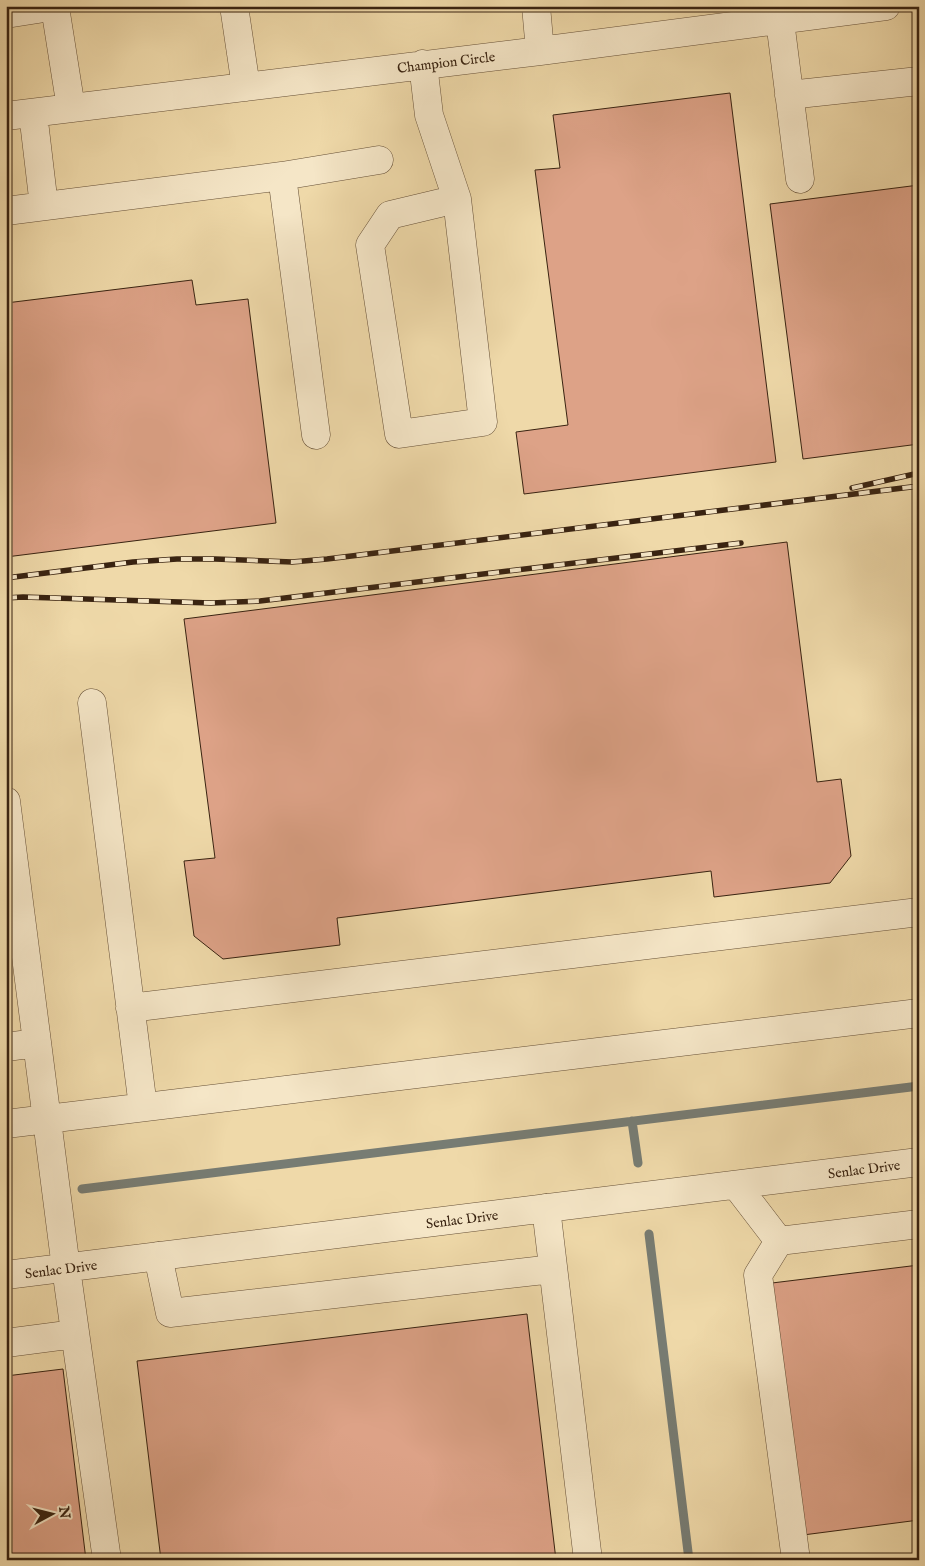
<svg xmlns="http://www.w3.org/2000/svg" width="925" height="1566" font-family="'IM FELL English',serif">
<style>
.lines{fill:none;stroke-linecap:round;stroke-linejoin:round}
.stream{stroke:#777c73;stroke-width:9}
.building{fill:#dda287;stroke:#392311}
.minor-casing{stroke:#665037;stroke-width:29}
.minor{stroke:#f5e6c7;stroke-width:28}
.rail-casing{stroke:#392311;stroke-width:5.5}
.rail{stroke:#f5e6c7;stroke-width:4;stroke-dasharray:11;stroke-linecap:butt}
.labels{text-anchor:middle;stroke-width:5;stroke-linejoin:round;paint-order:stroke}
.street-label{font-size:14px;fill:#392311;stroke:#f5e6c7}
</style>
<rect width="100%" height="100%" fill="#efd9a9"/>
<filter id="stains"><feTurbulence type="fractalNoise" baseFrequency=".004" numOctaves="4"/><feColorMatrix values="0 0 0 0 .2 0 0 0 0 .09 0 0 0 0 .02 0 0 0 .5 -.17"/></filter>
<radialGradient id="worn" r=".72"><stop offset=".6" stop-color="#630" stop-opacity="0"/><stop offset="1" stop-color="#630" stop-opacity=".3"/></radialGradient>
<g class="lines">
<path class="stream" d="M632,1121L638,1163
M82,1189L919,1086
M649,1234L689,1560"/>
</g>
<path class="building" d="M730,93L776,462L524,494L516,432L568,425L535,170L560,168L553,115Z
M919,185V444L803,459L770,204Z
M192,280L196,305L248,299L276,523L6,557V303Z
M787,542L817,782L841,779L851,856L830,883L714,897L711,871L337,918L340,945L223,959L194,936L184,861L215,858L184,619Z
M919,1265V1520L803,1535L772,1283Z
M527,1314L556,1560H161L137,1361Z
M63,1369L86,1560H6V1376Z"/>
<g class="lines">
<defs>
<path id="minor" d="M234,6L246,87
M536,6L540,51
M55,7L71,108
M6,14L57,6
M780,21L800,179
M423,64L429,115L457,199L483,422L399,434L370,245L390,215L457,199
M789,95L919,81
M33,113L44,206
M6,116L540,51L886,6
M282,176L379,160
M6,211L282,176L316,435
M92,703L143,1107
M6,801L66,1268L107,1560
M130,1008L919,912
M6,1047L37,1043
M6,1124L919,1013
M736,1185L779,1241
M546,1208L588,1560
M158,1256L170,1313L553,1269
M6,1275L919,1162
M6,1343L75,1334
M796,1560L758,1275L779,1241L919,1224"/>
</defs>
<use href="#minor" class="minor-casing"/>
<use href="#minor" class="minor"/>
<defs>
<path id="rail" d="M852,488L919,473
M6,578L133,562L177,559H215L292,562L327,559L919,486
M6,598L23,597L211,603L260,601L741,543"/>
</defs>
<use href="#rail" class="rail-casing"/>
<use href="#rail" class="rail"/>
</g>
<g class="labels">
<g class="street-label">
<text transform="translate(446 62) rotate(-7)" y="5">Champion Circle</text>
<text transform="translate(864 1169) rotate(-7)" y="5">Senlac Drive</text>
<text transform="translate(462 1219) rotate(-7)" y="5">Senlac Drive</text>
<text transform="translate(61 1269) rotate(-7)" y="5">Senlac Drive</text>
</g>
</g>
<rect width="925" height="1566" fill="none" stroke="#efd9a9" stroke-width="25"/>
<rect x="8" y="8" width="910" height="1551" fill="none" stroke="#392311" stroke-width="2.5"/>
<rect x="12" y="12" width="900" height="1541" fill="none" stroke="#392311"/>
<g transform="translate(52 1514) rotate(83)" stroke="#f5e6c7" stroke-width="4" paint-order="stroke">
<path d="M0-4L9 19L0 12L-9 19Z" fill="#392311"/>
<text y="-8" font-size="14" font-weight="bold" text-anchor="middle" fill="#392311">N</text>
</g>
<rect width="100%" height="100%" filter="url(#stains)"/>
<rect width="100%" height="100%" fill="url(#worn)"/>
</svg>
